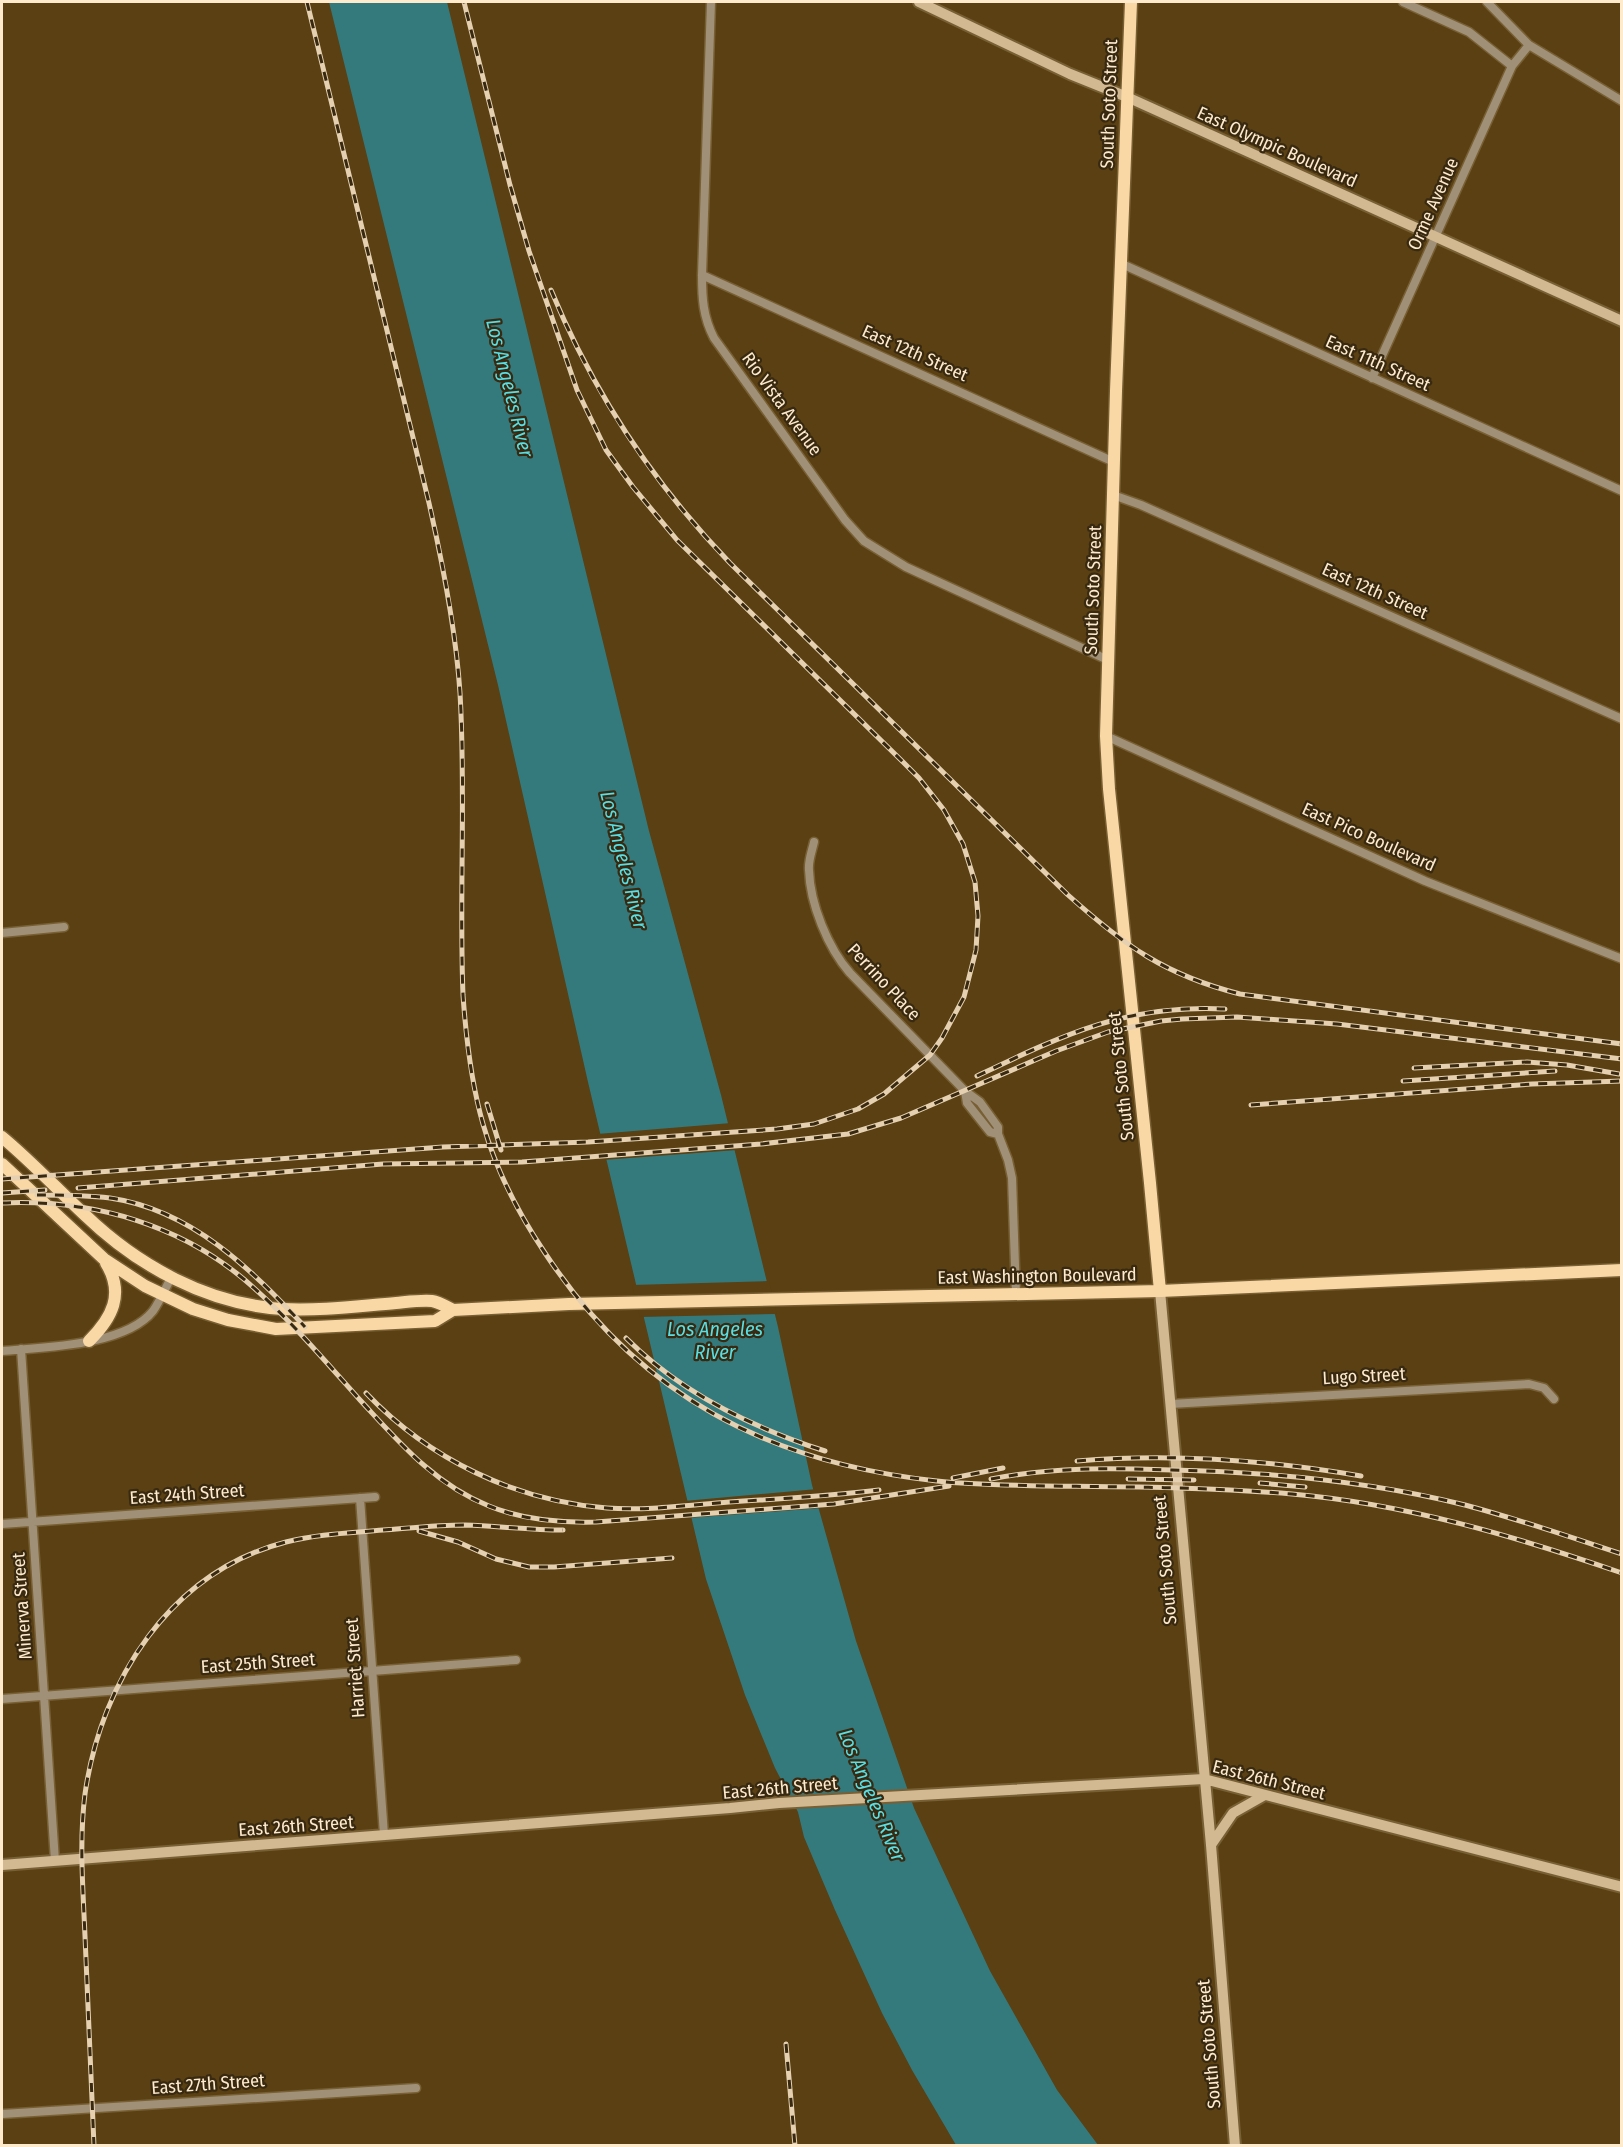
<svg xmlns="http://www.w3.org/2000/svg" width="1623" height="2147" font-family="'Fira Sans Condensed',sans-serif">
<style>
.water{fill:#347a7d}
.pier{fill:#5a4012}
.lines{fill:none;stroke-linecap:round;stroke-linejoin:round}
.street-casing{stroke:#785f34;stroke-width:11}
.secondary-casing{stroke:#785f34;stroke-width:14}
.primary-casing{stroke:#785f34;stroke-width:15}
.street{stroke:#a09077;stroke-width:8}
.secondary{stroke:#d2b992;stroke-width:10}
.primary{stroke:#f9d8a5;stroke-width:12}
.rail-casing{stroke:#e5d0b1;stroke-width:5}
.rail{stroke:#382910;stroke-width:3;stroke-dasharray:9;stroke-linecap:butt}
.labels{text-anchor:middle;stroke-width:4.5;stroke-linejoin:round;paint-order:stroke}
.street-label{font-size:18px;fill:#feeacd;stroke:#382910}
.water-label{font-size:20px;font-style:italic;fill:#56dfe4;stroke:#382910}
</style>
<rect width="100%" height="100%" fill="#5a4012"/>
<path class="water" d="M329,2H447L649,831L721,1095L778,1327L812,1485L856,1641L914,1808L990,1971L1057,2090L1098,2145H956L912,2070L882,2013L835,1910L804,1837L798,1812L775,1768L745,1695L706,1579L588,1082L498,685Z"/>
<path class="pier" d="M731,1123L737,1150L603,1160L597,1134Z
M769,1281L777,1314L640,1317L632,1285Z
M817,1489L822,1508L688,1518L684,1501Z"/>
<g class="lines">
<defs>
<path id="street" d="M711,2L702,275C702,298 703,317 714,338L845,520L864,541L906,567L1108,660
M1403,2L1469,32L1512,66
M1487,2L1529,45L1622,101
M1122,264L1622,491
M702,275L1114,462
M1372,378L1512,66L1529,45
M1113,495L1141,505L1622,719
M1106,736L1425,881L1622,959
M814,842C812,851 808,861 809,870C810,904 828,948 850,973L965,1091L980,1102L998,1127V1134L1008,1160L1012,1178L1016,1294
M2,933L64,927
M965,1091L967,1103L990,1132L998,1134
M21,1349L55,1861
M2,1351C44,1347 125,1346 153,1311C160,1301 165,1289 171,1278
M1170,1404L1529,1384L1544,1388L1554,1399
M360,1498L384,1835
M2,1524L375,1497
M2,1699L516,1660
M2,2114L416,2088"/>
<path id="secondary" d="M919,2L1070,74L1127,97L1622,321
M1160,1291L1211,1845L1235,2146
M1211,1845L1233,1813L1263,1796
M2,1865L730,1808L779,1803L1204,1779L1622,1887"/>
<path id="primary" d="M1131,2L1116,391L1106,736L1109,789L1150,1183L1160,1291
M2,1137C31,1161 57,1189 85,1215C138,1266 207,1304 282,1309C320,1311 358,1306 396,1303C407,1302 421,1300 432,1301C439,1302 447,1307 453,1310
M2,1164L104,1259L145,1286L193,1309L228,1320L276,1329L435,1321L453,1310L569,1304L1160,1291L1622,1270
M89,1341C112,1318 125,1294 106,1263"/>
</defs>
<use href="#street" class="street-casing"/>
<use href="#secondary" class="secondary-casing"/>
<use href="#primary" class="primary-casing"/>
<use href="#street" class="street"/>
<use href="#secondary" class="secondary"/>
<use href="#primary" class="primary"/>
<defs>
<path id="rail" d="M307,2L429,503C443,565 456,630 460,693C466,794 459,894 463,995C466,1038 471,1082 483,1124C496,1170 518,1213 545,1253C639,1396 770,1463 937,1481C973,1485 1010,1485 1046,1486C1128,1487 1210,1487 1292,1494C1406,1504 1514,1536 1622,1573
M551,290C594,394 652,482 730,563L1068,895C1125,946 1165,975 1240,994L1622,1044
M1414,1068L1527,1062L1567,1065L1619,1074
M977,1076C1063,1035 1126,1004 1225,1009
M1403,1081L1555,1071
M487,1104L501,1150
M1251,1105L1532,1084L1622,1081
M2,1179L443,1147L588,1142L777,1129L814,1124L858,1109L884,1094L930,1055L942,1038L964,997L976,950L978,916L975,882L963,844L944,810L919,778L903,762L677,540L633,487L606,450L577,390L529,251L510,185L464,2
M78,1188L383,1164L522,1162L761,1144L848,1134L901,1118L1056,1051L1108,1032L1161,1021L1182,1019L1237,1017L1337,1024L1622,1059
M2,1193L45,1190
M37,1195C61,1195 86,1195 110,1198C192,1210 251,1269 305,1327
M2,1203C93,1199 185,1225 254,1288C292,1322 326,1362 360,1400C398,1441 435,1485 489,1506C523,1520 559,1523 596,1522L834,1504L949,1486
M626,1338C680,1392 753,1428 825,1451
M366,1393C429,1459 515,1501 607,1508C647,1511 689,1505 729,1502C779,1499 829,1496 879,1490
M1077,1461C1172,1453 1268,1460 1361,1476
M953,1478L1003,1468
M991,1479C1054,1467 1108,1468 1172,1470C1270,1472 1369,1481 1465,1505C1518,1519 1570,1537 1622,1554
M1128,1479L1194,1480
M1260,1483L1305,1487
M419,1531L458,1542L496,1559L529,1567H554L672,1558
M786,2044L795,2146
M94,2146C91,2076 88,2006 85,1936C83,1889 79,1841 85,1794C101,1681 170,1572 286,1542C318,1534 350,1533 383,1530C410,1528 438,1525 465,1525C498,1526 530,1530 563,1530"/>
</defs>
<use href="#rail" class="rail-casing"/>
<use href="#rail" class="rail"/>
</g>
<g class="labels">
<g class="street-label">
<text transform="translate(1109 104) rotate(-88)" y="6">South Soto Street</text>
<text transform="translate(1277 147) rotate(24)" y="6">East Olympic Boulevard</text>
<text transform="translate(1433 204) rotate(-66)" y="6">Orme Avenue</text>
<text transform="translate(915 353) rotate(24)" y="6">East 12th Street</text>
<text transform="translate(1378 363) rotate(24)" y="6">East 11th Street</text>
<text transform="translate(782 404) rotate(54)" y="6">Rio Vista Avenue</text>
<text transform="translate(1093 590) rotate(-88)" y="6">South Soto Street</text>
<text transform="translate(1375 591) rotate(24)" y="6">East 12th Street</text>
<text transform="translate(1369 837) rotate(24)" y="6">East Pico Boulevard</text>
<text transform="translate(884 982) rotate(47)" y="6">Perrino Place</text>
<text transform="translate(1121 1076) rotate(-96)" y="6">South Soto Street</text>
<text transform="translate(1037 1276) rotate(-1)" y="6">East Washington Boulevard</text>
<text transform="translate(1364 1376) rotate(-3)" y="6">Lugo Street</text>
<text transform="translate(187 1494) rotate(-4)" y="6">East 24th Street</text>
<text transform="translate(1165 1560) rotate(-95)" y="6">South Soto Street</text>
<text transform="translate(22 1606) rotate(-94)" y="6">Minerva Street</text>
<text transform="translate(258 1663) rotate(-4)" y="6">East 25th Street</text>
<text transform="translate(355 1668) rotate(-94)" y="6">Harriet Street</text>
<text transform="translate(1269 1780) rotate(14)" y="6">East 26th Street</text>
<text transform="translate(780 1788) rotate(-5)" y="6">East 26th Street</text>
<text transform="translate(296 1826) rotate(-4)" y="6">East 26th Street</text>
<text transform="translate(1209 2044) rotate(-95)" y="6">South Soto Street</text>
<text transform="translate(208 2084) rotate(-4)" y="6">East 27th Street</text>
</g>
<g class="water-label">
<text transform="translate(510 388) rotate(76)" y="7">Los Angeles River</text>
<text transform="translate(624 860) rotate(76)" y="7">Los Angeles River</text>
<text x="715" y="1336">Los Angeles<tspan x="715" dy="23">River</tspan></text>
<text transform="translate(872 1795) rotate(67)" y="7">Los Angeles River</text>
</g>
</g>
<rect width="1623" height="2147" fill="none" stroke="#feeacd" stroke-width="6"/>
</svg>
